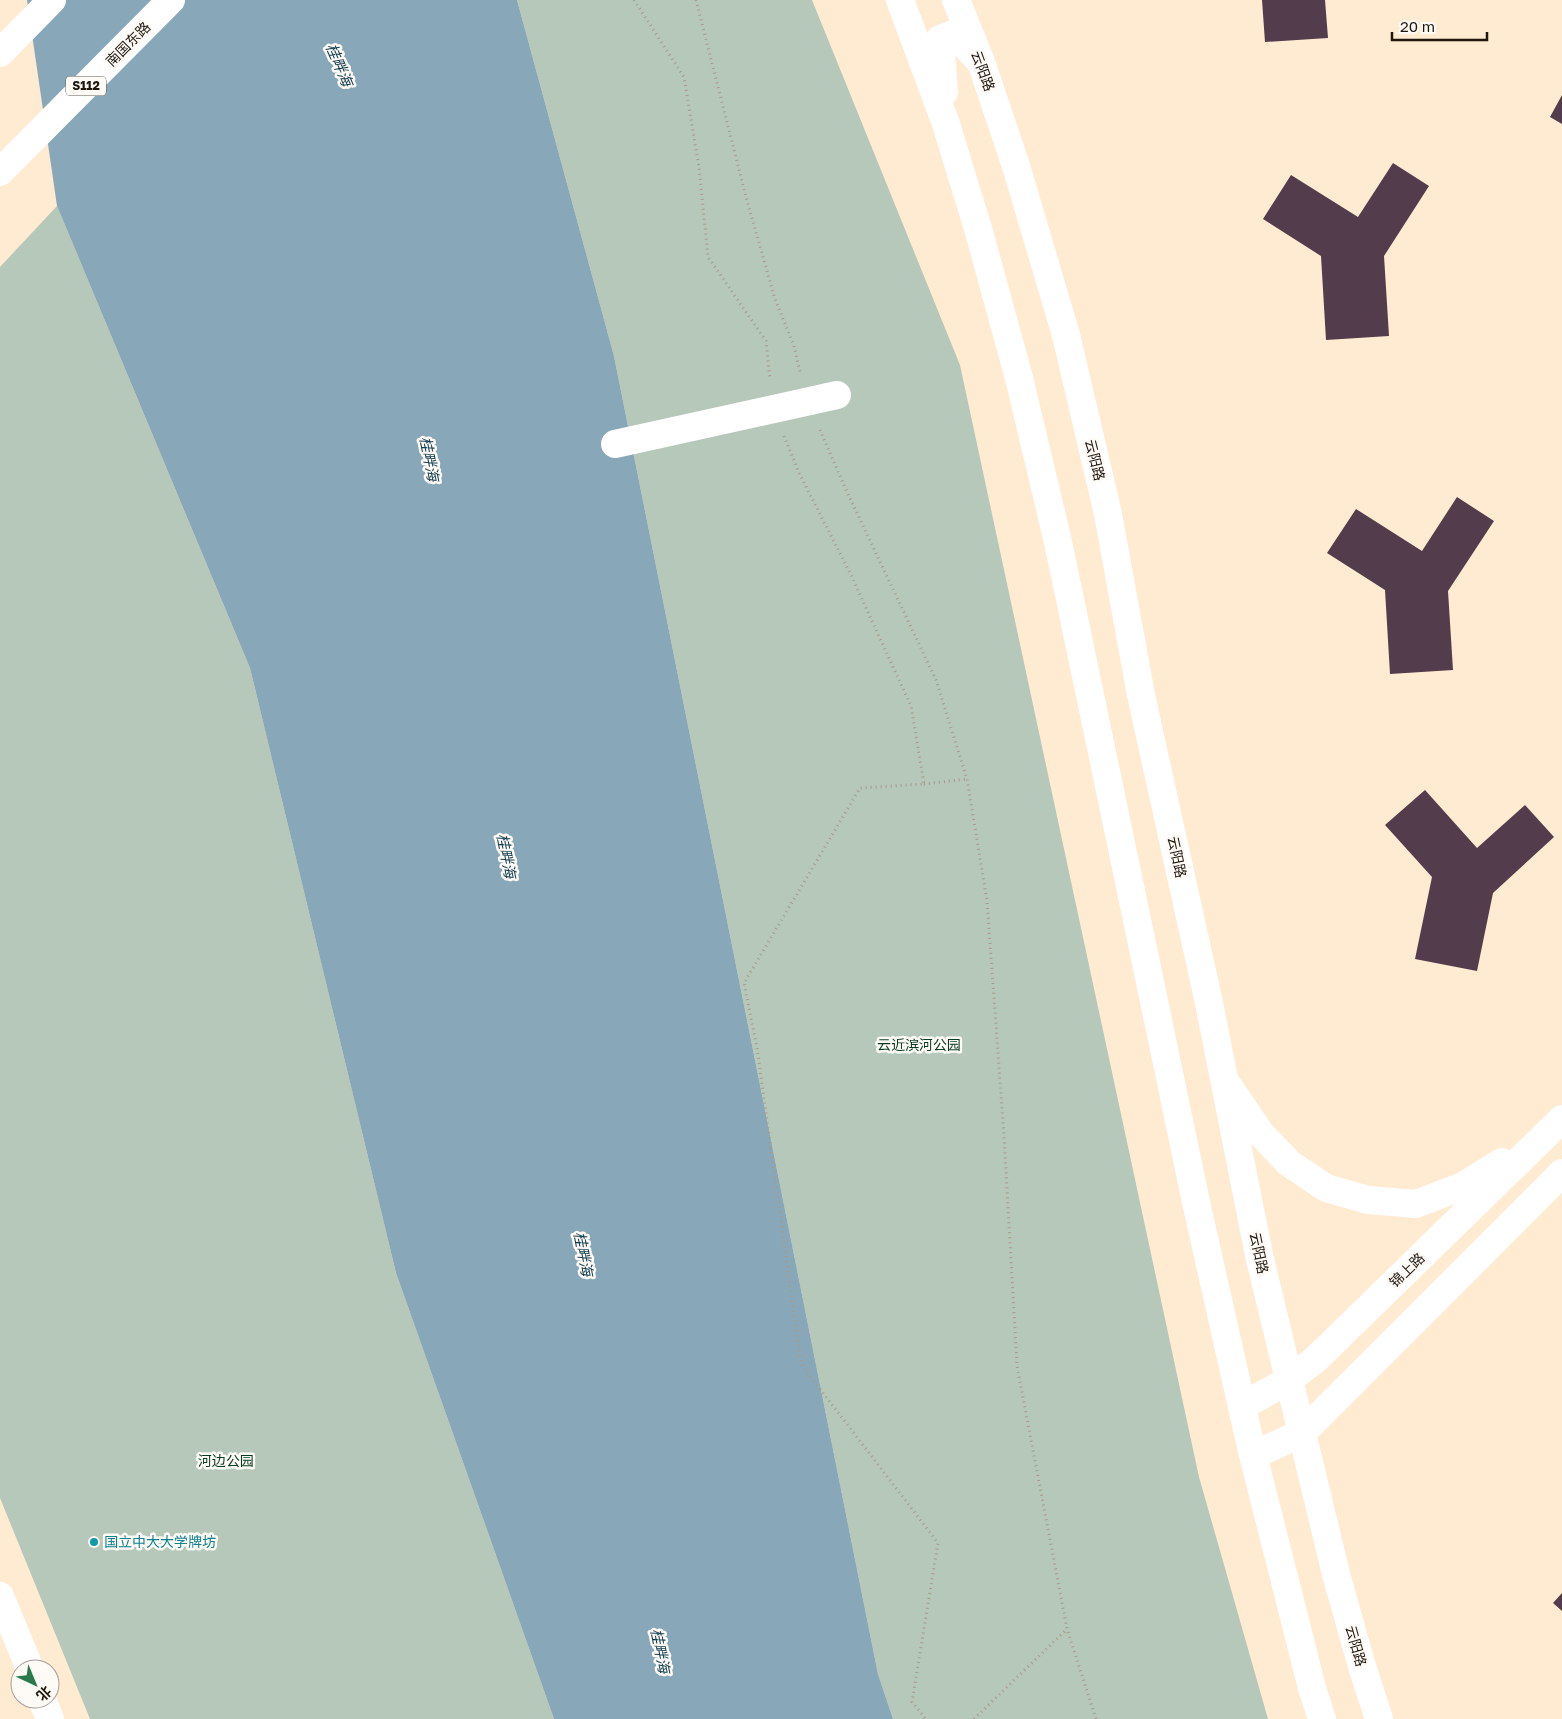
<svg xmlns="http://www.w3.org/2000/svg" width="1562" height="1719" font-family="'Golos Text','Noto Sans SC',sans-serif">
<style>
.green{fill:#b5c8ba}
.water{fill:#88a8b9}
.building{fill:#533c4c}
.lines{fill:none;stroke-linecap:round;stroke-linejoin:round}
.path{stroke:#a99987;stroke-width:3;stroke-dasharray:1 4;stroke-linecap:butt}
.minor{stroke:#fff;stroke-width:28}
.major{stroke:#fff;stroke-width:28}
.highway{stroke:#fff;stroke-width:28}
.culture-dot{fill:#0f9aa8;stroke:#fefaf5;stroke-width:2}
.labels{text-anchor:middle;stroke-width:5;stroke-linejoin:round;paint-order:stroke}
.shield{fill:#fefaf5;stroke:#615b53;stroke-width:1}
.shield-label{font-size:12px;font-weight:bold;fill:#1e170e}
.street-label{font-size:14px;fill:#1e170e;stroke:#fefaf5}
.park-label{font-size:14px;fill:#083b1e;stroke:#fefaf5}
.culture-label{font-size:14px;fill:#0d838f;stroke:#fefaf5;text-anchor:start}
.water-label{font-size:15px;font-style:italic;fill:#0f3b4f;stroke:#fefaf5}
</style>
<rect width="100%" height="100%" fill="#ffead2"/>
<path class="green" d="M517,0H812L960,365L1199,1477L1268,1719H893L878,1674L614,356Z
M57,206L250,668L396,1273L554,1719H90L0,1498V267Z"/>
<path class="water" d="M27,0H517L614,356L878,1674L893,1719H554L396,1273L250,668L57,206Z"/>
<path class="building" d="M1262,0H1325L1328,38L1265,42Z
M1562,95V124L1550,117Z
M1393,163L1429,186L1384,256L1389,336L1326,340L1321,256L1263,219L1291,175L1358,217Z
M1457,497L1494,521L1448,591L1453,670L1390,674L1385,590L1327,553L1356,509L1422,551Z
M1425,790L1477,848L1525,805L1554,837L1493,893L1477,971L1415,959L1432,877L1385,825Z
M1562,1593V1611L1553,1603Z"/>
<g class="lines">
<path class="path" d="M634,0L684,77L699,167L708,257L766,341L770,380
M696,0L746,197L775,299L794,346L800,372
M820,430L847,492L936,680L967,779L987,901L1004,1136L1017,1366L1067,1629L1096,1719
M784,436L799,473L851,575L911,706L924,784L860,788L744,983L757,1048L801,1364L938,1543L912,1702L926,1719
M924,784L967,779
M974,1719L1067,1629"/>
<path class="minor" d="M615,444L837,395
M1225,1081L1261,1134L1289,1163L1326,1188L1368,1200L1416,1204L1463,1186L1502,1162
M1242,1406L1289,1380L1316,1359L1562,1119
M1254,1455L1302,1433L1562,1173
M0,1596L30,1669
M42,1699L50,1719"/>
<path class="major" d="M900,0L946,124L979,232L1019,378L1058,542L1196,1202L1251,1447L1312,1688L1322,1719
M956,0L981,62L1016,166L1066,335L1108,514L1141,695L1209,1003L1259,1255L1336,1574L1361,1663L1379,1719
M944,92L940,39L954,34L976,57"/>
<path class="highway" d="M0,53L52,0
M0,172L171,0"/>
</g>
<circle class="culture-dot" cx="94" cy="1542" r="5"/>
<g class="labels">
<rect class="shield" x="66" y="76.5" width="40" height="19" rx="4"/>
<g class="shield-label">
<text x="86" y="90">S112</text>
</g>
<g class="street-label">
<text transform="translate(128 44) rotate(-45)" y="5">南国东路</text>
<text transform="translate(983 71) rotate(70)" y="5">云阳路</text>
<text transform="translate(1095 460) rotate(76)" y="5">云阳路</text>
<text transform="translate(1177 857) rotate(78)" y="5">云阳路</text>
<text transform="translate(1259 1253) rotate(78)" y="5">云阳路</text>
<text transform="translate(1407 1270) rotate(-44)" y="5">锦上路</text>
<text transform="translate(1356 1646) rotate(74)" y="5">云阳路</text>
</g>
<g class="park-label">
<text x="919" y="1050">云近滨河公园</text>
<text x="226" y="1466">河边公园</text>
</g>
<g class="culture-label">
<text x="104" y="1547">国立中大大学牌坊</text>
</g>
<g class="water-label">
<text transform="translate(339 65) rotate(67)" y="5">桂畔海</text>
<text transform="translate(429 459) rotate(79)" y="5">桂畔海</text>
<text transform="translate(506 856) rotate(79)" y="5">桂畔海</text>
<text transform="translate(583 1254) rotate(79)" y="5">桂畔海</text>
<text transform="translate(660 1651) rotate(79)" y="5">桂畔海</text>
</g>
</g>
<g transform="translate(35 1684) rotate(136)"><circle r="24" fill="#fefaf5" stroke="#a49f99"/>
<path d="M0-4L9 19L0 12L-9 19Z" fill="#287a4c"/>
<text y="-8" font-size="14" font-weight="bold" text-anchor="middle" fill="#1e170e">北</text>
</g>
<path d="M1392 32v8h95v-8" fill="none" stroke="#1e170e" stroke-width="2.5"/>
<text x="1400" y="32" font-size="15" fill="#1e170e" stroke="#fefaf5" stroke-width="4" paint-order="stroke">20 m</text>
</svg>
